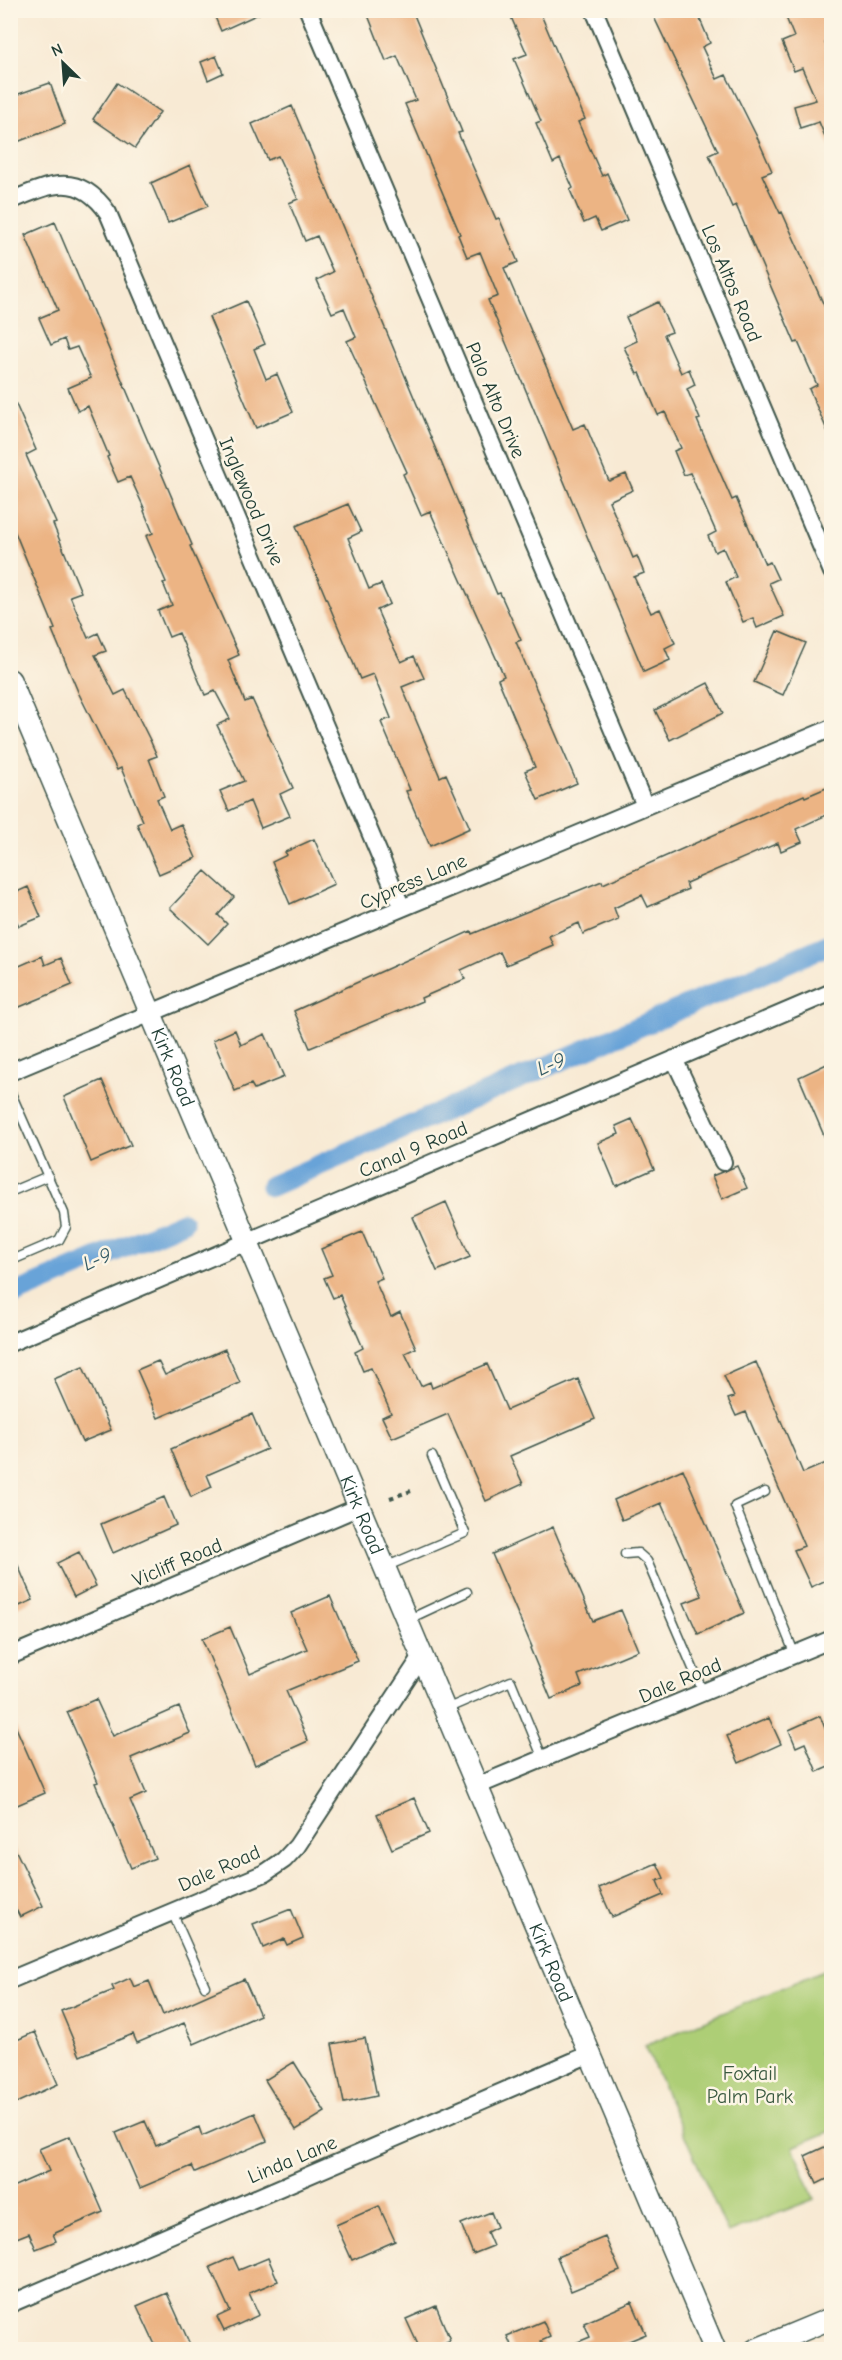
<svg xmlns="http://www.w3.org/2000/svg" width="842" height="2360" font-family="'Comic Neue',sans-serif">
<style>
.green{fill:#adce76;stroke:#668655;stroke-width:1.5}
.water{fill:#67a3d8;stroke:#437086;stroke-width:1.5}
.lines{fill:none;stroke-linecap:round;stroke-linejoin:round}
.canal{stroke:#67a3d8;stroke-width:21}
.building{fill:#ecb484}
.service-casing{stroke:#40574c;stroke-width:11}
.minor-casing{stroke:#40574c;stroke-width:20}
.tertiary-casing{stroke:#40574c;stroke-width:24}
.path{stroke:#40574c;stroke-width:4;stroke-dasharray:4.5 4.5;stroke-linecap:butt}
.service{stroke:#fff;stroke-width:8}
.minor{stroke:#fff;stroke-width:16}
.tertiary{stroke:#fff;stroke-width:21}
.labels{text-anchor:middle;stroke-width:5;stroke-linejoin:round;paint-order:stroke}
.street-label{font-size:20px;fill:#1f3d34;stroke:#fcf5e5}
.park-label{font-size:20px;fill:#3b5a41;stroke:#fcf5e5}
.water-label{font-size:21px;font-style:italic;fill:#355c65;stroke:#fcf5e5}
</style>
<rect width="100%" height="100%" fill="#fcf5e5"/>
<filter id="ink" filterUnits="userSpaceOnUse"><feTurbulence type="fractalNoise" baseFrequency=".0167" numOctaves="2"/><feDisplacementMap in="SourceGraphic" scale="12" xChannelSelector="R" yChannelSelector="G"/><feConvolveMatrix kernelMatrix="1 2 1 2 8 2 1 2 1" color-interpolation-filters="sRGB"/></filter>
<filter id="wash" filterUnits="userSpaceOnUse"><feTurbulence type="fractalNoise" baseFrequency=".008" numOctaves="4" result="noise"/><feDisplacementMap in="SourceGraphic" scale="24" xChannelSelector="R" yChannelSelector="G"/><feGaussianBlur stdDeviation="1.35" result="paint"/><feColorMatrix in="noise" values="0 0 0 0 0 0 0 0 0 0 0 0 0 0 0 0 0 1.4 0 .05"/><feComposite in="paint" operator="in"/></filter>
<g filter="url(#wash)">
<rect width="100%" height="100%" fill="#f8ead4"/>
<path class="green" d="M831,1967V2131L793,2147L814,2199L728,2233L645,2046Z"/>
<path class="water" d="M831,2004L832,2063H831L819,2054Z"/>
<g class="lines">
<path class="canal" d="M271,1186L832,943
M10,1296L183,1222"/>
</g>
<g id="blocks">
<path class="building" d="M212,10H267L221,31Z
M366,10H412L462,132L458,133L496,219L499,218L518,262L504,268L573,429L585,424L609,481L626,474L633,490L609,501L633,558L637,556L644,573L634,577L651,613L660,609L675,643L665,648L670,660L644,672L488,300L498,296L480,252L467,257L458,235L460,234L405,104L416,100L397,56L386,61Z
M508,10H539L585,119L578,122L602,176L607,173L627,220L601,231L595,218L584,223L570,190L573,188L560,159L553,163L536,123L541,121L514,59L527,54Z
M663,10H696L710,43L702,47L717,79L726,75L756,135L772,171L762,175L780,213L782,212L831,321V439L809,389L817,385L798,342L795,343L736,205L732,207L709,155L718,151L653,15Z
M783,10H831V40L825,43L831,58V151L819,122L800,128L794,106L816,100L802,68L794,71L782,42L794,37Z
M216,56L223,73L208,80L201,62Z
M50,83L65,124L17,142L10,125V97Z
M117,83L160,112L135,148L93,119Z
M292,106L457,500L497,594L500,593L521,640L516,642L577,783L538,800L525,771L535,767L498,679L504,676L430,511L421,515L403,474L407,472L347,341L356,337L344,308L332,313L317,280L333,272L317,236L305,241L289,203L298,199L278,156L268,160L252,124Z
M190,165L208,206L168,223L151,183Z
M55,222L192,545L190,546L239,655L228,660L245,702L252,699L293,788L280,794L290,816L261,828L250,801L229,811L220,791L244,781L217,725L230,719L215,691L205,695L179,633L169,637L158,611L172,605L163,583L166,582L146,536L153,533L144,511L145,510L130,477L118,482L107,457L109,456L88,406L78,411L68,388L91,378L77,347L68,350L64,339L51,345L39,318L58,310L25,235Z
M246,301L265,344L254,349L266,379L277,374L293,412L256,428L209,317Z
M658,302L672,332L664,335L681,373L689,369L695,385L687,389L700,419L697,420L732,500L736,498L765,564L770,562L778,579L769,583L784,616L757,628L753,618L743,622L726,582L736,577L723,548L715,552L708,536L716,532L690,473L684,475L674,451L681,448L665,412L658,415L640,373L637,374L624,347L637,341L626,317Z
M10,391L36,450L26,455L56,523L53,524L81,592L70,596L88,638L98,633L106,651L95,655L115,695L125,690L150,740L157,756L149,759L164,796L157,799L170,829L181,824L196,858L159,874L137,824L143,821L121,768L117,770L79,694L52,630L55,629L10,520Z
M348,504L361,532L348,538L369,589L381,584L390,604L377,610L390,640L401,662L414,656L424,678L402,687L440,777L446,774L470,828L430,846L406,791L410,790L381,722L391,718L373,674L360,679L296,526Z
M777,631L806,643L783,695L754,682Z
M708,683L723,713L670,740L655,710Z
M831,786V813L796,829L802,842L781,851L778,843L686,883L688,889L648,907L642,895L614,908L618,919L583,934L579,923L549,936L553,945L506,965L500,952L461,970L465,979L421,998L422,1001L310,1048L294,1011L471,931L472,934L602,881L603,884L804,795L805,797Z
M314,839L334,884L290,904L272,862L287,855L285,852Z
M205,871L234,897L218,915L227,924L208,944L170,908Z
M28,887L41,917L19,926L10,907V895Z
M42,956L45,965L61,958L72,985L10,1011V970Z
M235,1030L241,1045L265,1034L284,1077L254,1089L251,1084L235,1091L213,1040Z
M831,1062V1152L799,1077Z
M102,1080L131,1145L91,1162L64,1097Z
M632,1119L654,1169L616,1186L598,1143L619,1134L616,1126Z
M737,1166L747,1188L722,1199L712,1176Z
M446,1202L470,1257L437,1271L413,1217Z
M362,1232L382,1278L375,1281L391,1317L400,1312L416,1348L405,1353L421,1386L430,1382L432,1388L487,1364L507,1410L578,1379L595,1419L510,1456L523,1484L486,1501L448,1414L392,1438L382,1417L391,1413L371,1368L363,1371L355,1352L363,1348L340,1295L333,1298L324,1278L332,1275L321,1249Z
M225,1349L240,1383L158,1418L137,1370L158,1361L165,1375Z
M756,1362L803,1473L831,1461V1578L811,1587L794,1550L804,1546L746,1412L736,1416L728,1399L734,1397L724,1376Z
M83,1367L111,1430L82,1442L54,1379Z
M252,1414L267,1449L207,1475L212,1487L191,1497L171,1449Z
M683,1469L744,1613L698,1634L684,1603L702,1596L661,1503L622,1520L614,1500Z
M164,1497L176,1525L113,1553L101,1524Z
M553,1527L593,1621L621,1610L638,1650L578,1675L582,1686L551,1699L530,1648L532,1647L492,1554Z
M10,1547L33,1600L10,1610Z
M79,1552L96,1586L74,1597L57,1563Z
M330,1596L358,1661L286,1691L308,1741L255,1765L202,1639L230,1627L250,1674L307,1649L291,1613Z
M96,1699L113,1736L179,1707L190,1733L131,1758L146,1793L130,1800L155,1858L131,1868L95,1783L98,1782L67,1712Z
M10,1714L45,1793L15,1806L10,1795Z
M820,1716L831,1743V1766L817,1772L805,1743L796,1747L789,1730Z
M769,1718L781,1744L739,1763L727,1736Z
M414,1798L429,1833L392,1849L377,1814Z
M10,1839L43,1906L20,1917L10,1898Z
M657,1863L664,1878L657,1881L663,1895L612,1917L599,1888Z
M291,1909L303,1938L287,1945L284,1939L263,1948L253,1924Z
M130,1978L134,1987L149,1981L163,2015L244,1979L260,2015L194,2044L184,2023L137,2043L133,2034L80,2056L61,2011L114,1990L112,1986Z
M35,2032L58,2084L16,2103L10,2091V2043Z
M365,2038L377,2096L344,2103L332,2044Z
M294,2062L325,2112L296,2130L265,2080Z
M255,2113L267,2141L195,2172L192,2166L140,2188L116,2133L145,2121L156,2146L199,2127L202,2136Z
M70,2136L103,2212L53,2234L56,2241L36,2249L29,2233L14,2239L10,2230V2188L49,2171L39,2149Z
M831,2144V2177L817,2184L805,2156Z
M379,2206L395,2241L352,2260L336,2225Z
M491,2212L497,2227L487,2232L493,2246L473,2254L461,2224Z
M605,2237L620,2271L571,2291L557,2257Z
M233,2257L239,2270L268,2258L278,2281L249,2293L259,2315L224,2331L217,2317L230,2311L210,2267Z
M167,2293L192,2349H157L137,2306Z
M632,2302L646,2334L610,2349H561L590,2337L584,2323Z
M436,2306L450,2340L440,2345L442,2349H420L406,2319Z
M543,2321L550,2337L541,2341L545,2349H513L507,2336Z"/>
</g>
</g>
<g filter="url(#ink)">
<use href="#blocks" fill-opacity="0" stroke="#40574c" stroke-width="1.5"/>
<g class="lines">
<defs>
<path id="service" d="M10,1091L64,1213L66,1227L59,1240L10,1261
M10,1192L48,1176
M765,1492L735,1506L795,1655
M625,1554L638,1553L647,1561L703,1692
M385,1567L465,1533L432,1456
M407,1620L467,1592
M446,1709L511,1681L543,1759
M172,1912L205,1986"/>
<path id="minor" d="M308,10L645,806
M594,10L832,572
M10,201C50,184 79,171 108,213L402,908
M674,1059L723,1162
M10,1072L832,728
M10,1343L832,992
M10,1656L359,1507
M477,1786L832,1639
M10,1980L265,1873L284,1860L297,1846L422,1656
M10,2304L590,2054"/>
<g id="tertiary">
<path id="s1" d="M10,680L715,2350"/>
<path d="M755,2350L832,2318"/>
</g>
</defs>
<use href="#service" class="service-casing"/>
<use href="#minor" class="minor-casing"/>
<use href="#tertiary" class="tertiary-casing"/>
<path class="path" d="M390,1498L411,1491"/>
<use href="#service" class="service"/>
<use href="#minor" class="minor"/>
<use href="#tertiary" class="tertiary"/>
</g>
</g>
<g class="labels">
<g class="street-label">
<text transform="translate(732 283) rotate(67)" y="7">Los Altos Road</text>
<text transform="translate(496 400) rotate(67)" y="7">Palo Alto Drive</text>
<text transform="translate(252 501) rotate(67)" y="7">Inglewood Drive</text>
<text transform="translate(413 881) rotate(-23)" y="7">Cypress Lane</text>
<text dy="7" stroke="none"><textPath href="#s1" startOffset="420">Kirk Road</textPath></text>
<text transform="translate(413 1149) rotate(-23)" y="7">Canal 9 Road</text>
<text dy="7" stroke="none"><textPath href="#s1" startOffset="906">Kirk Road</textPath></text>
<text transform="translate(177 1562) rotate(-23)" y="7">Vicliff Road</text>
<text transform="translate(680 1680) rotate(-23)" y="7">Dale Road</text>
<text transform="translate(219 1868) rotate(-24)" y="7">Dale Road</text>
<text dy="7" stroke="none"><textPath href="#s1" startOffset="1392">Kirk Road</textPath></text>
<text transform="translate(292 2159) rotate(-23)" y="7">Linda Lane</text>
</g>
<g class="park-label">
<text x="750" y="2080">Foxtail<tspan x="750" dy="23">Palm Park</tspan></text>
</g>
<g class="water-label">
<text transform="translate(551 1064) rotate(-23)" y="7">L-9</text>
<text transform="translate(97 1259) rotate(-23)" y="7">L-9</text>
</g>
</g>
<rect width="842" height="2360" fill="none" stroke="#fcf5e5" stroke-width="36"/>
<g transform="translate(63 63) rotate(335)" stroke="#fcf5e5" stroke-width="4.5" paint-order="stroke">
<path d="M0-4.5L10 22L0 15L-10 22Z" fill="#1f3d34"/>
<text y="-9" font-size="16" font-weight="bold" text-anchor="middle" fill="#1f3d34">N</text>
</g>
</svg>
